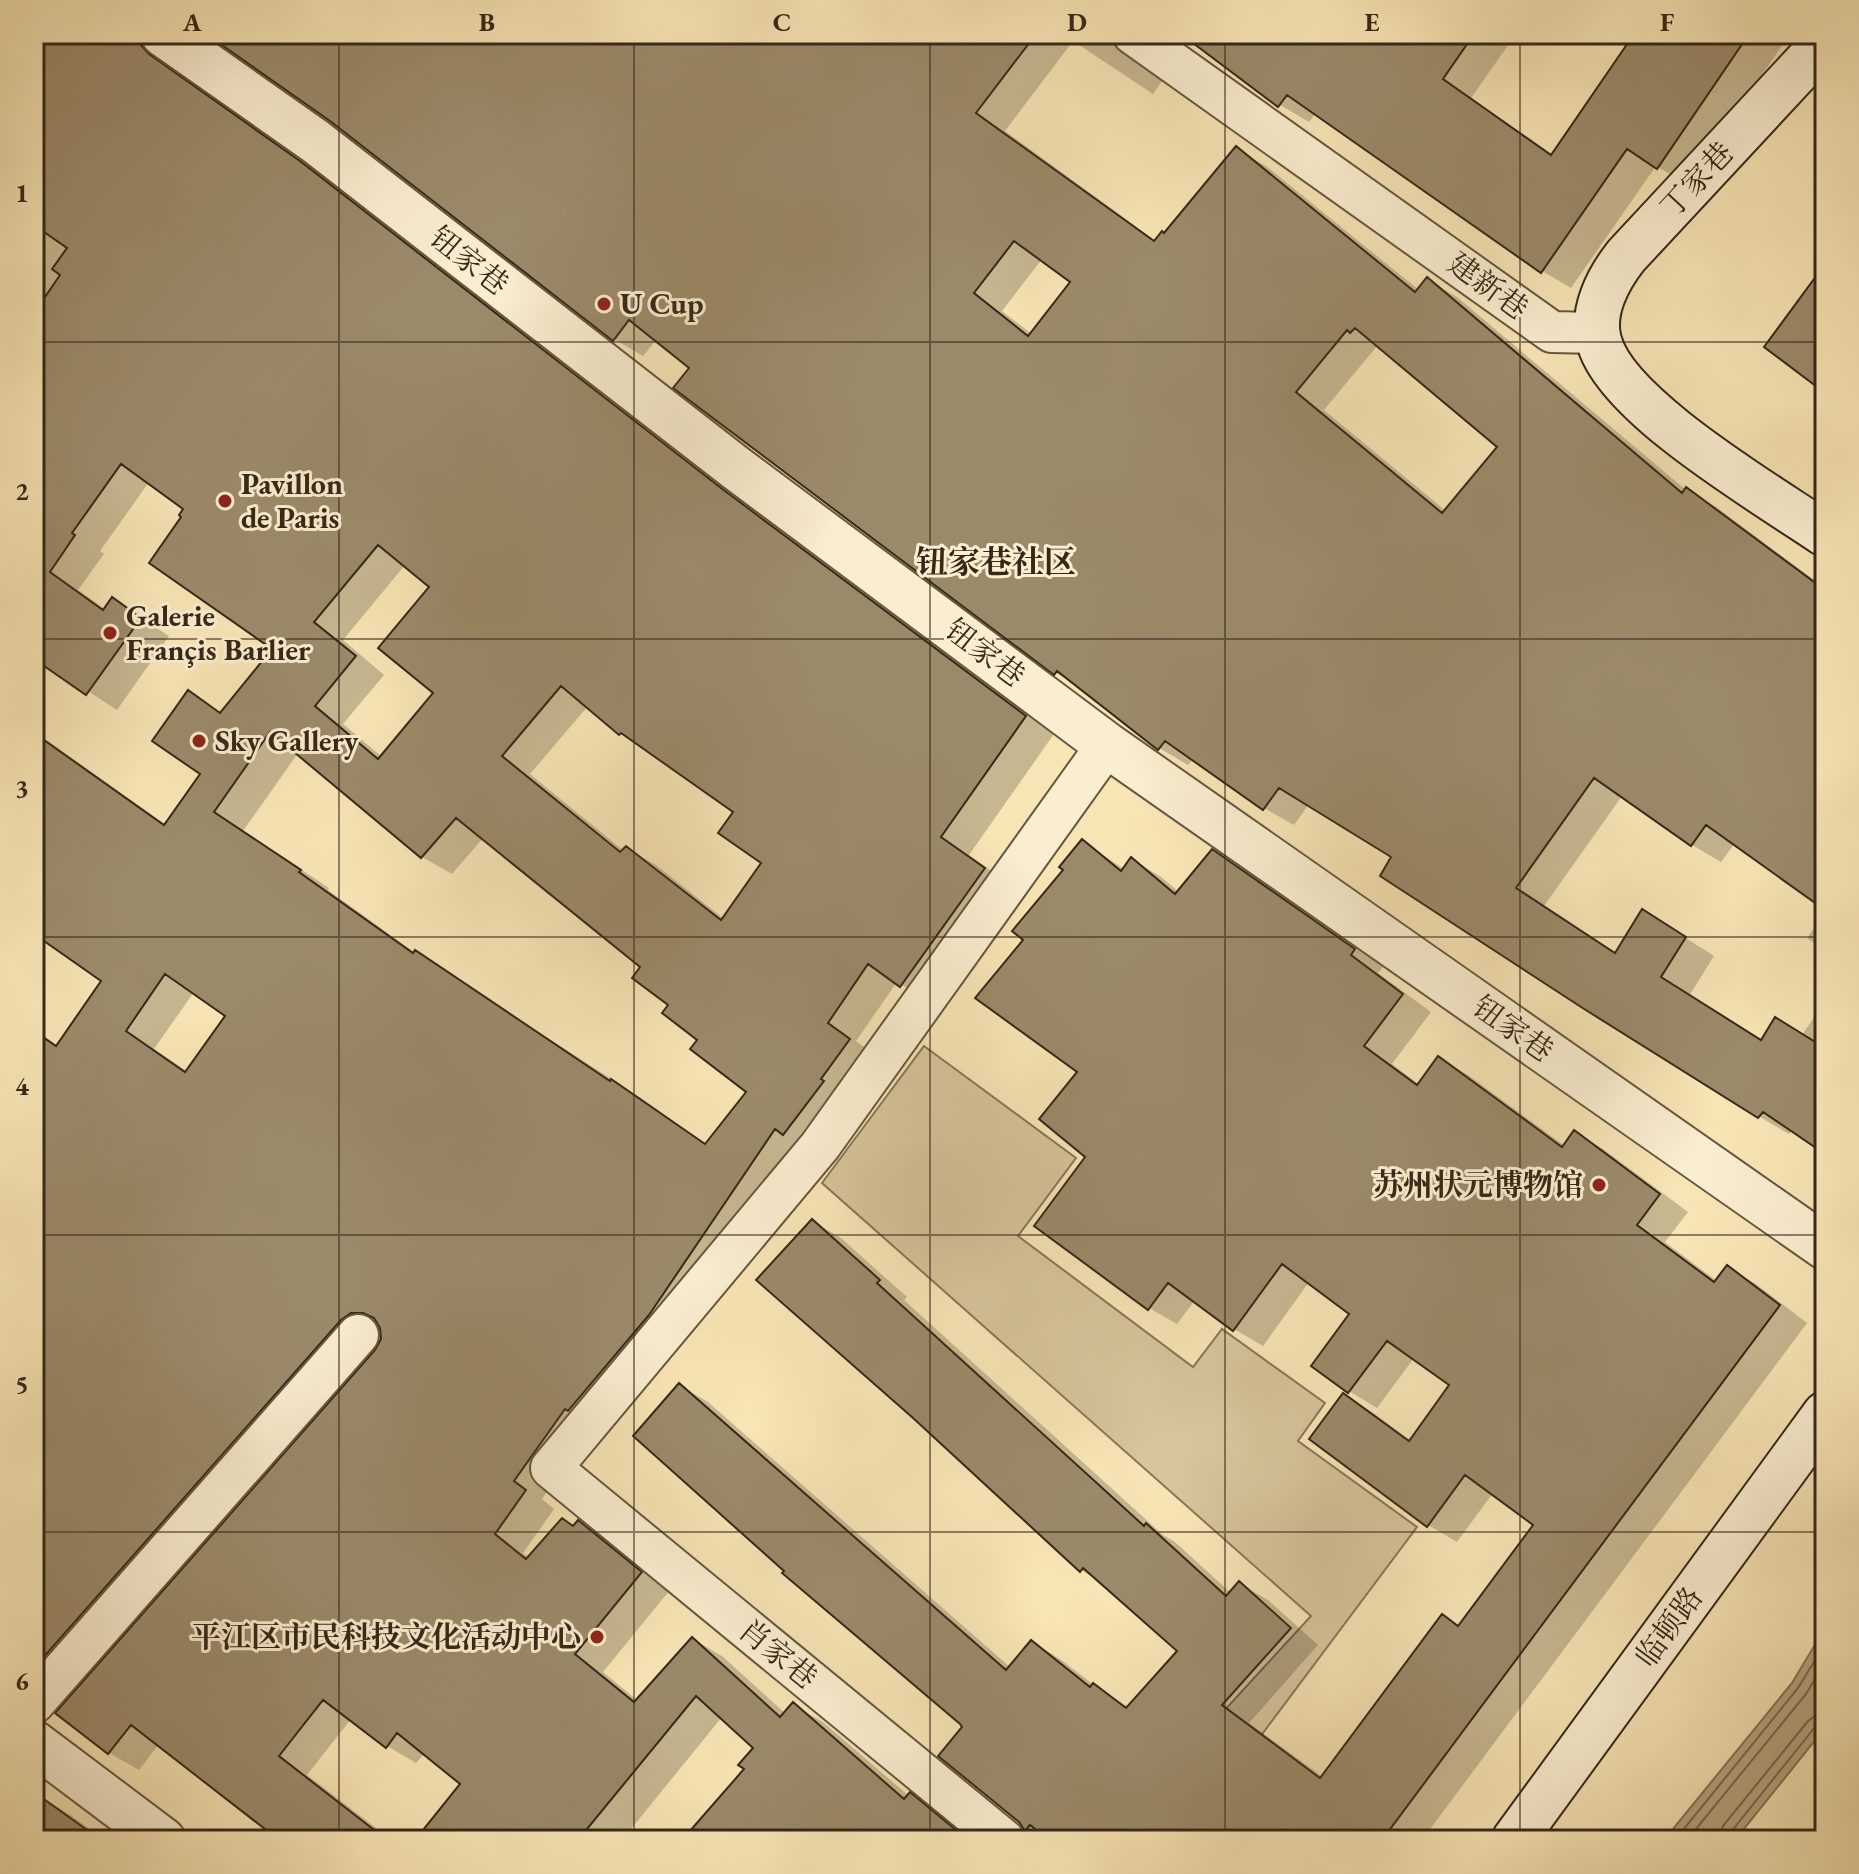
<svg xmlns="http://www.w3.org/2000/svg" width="1859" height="1874" font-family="'EB Garamond','Noto Serif SC',serif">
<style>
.green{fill:#d7c59b;stroke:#867659;stroke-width:2}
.water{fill:#b6a580;stroke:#837356;stroke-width:2}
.shadow{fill:#0003;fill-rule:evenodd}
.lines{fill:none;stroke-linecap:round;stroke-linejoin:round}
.shore{stroke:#76664c;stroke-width:2}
.building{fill:#9b8a6a;stroke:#362817;stroke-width:2;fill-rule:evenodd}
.minor-casing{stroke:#66573f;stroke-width:44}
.tertiary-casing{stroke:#66573f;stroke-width:48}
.secondary-casing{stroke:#362817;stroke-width:48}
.minor{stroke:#faeed0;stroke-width:40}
.tertiary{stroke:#faeed0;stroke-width:44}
.secondary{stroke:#faeed0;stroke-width:44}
.grid{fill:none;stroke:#362817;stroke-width:2;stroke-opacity:0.55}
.poi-dot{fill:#8f2418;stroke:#faeed0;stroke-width:3}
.labels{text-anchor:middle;stroke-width:6;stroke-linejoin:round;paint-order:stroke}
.street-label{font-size:30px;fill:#362817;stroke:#faeed0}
.poi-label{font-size:30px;font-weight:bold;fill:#362817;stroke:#faeed0;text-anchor:start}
.neighbourhood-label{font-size:32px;font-weight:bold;fill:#362817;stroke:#faeed0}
.neatline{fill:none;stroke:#362817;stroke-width:3}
.grid-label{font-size:26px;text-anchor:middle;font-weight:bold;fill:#362817}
</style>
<rect width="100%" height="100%" fill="#f8e5b6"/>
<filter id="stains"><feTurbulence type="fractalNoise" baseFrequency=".0025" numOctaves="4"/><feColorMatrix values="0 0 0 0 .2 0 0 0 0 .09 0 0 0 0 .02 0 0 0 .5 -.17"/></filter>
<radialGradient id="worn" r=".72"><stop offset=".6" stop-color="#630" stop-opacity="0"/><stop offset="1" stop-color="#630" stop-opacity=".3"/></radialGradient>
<path class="green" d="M924,1046L1076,1158L1018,1236L1193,1367L1222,1329L1325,1403L1298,1441L1417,1527L1257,1741L1221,1714L1311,1616L822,1183Z"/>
<path class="water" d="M1825,1628V1728L1735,1840H1664L1792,1683Z"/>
<path class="shadow" d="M34,34H175L169,63L178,74L330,181L751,508L1054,734L969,855L1013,886L931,1002L897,982L856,1041L878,1057L595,1425L542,1499L554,1509L523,1553L530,1558L579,1523L608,1540L670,1590L603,1672L638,1701L693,1639L722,1656L786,1714L793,1705L823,1722L909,1796L910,1795L940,1812L974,1840H685L747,1769L756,1748L722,1717L622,1840H418L463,1784L425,1753L416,1763L387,1746L351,1719L307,1775L392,1840H283L159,1744L139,1770L109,1753L58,1713L377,1351L382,1341V1329L371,1336L34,1688V1029L58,1046L104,981L34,931V731L166,825L202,773L188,693L222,713L275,648L184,516L186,508L149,482L100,551L104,554L78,590L106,610L113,600L169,636L117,710L34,656ZM405,565L432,587L436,693L382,757L343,724L384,675L343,640ZM588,706L620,733L644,747L736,811L764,863L724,919L656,865L626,848L624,851L530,774ZM298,753L422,857L452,874L484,837L643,966L671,1005L748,1091L707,1145L641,1098L414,952L328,890L329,888L243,831ZM194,992L228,1016L188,1072L154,1049Z
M210,34H1148L1142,63L1162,81L1153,94L1073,41L1005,131L1156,241L1164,235L1236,149L1266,166L1419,290L1428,280L1457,297L1686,490L1716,507L1825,588V908L1735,843L1721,862L1692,845L1622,796L1544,906L1617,954L1672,929L1714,956L1689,996L1763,1042L1802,1035L1825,1001V1151L1792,1129L1789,1134L1760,1117L1582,1006L1394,856L1309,804L1294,825L1264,808L1194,758L1188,765L1159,748L1082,688L1056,673L676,387L692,367L657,339L643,356L614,339L332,120ZM1042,259L1073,282L1032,334L1002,311ZM1377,346L1499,446L1446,511L1324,410Z
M1178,34H1516L1471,98L1553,155L1637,34H1790L1687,184L1656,166L1571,288L1542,271L1316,113L1309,122L1280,105L1198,44Z
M1082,841L1124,869L1132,860L1160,876L1179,892L1212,851L1241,868L1383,967L1378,973L1431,1012L1392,1064L1420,1085L1439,1058L1468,1075L1565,1146L1575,1133L1603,1149L1688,1212L1665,1242L1717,1281L1727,1268L1756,1284L1807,1323L1422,1840H1044L1027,1830L964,1727L680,1386L708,1402L1011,1668L1032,1642L1060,1659L1094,1685L1130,1708L1180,1651L1103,1583L1081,1570L812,1221L841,1238L907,1297L904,1300L1163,1535L1175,1542L1231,1593L1240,1584L1268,1600L1318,1645L1249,1723L1323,1777L1443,1617L1460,1627L1536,1525L1493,1493L1457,1542L1428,1525L1343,1395L1372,1412L1411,1441L1452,1385L1414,1358L1377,1408L1349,1391L1352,1314L1309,1282L1263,1346L1234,1329L1195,1300L1177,1324L1149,1308L1088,1157L1080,1072L1026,939Z
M1825,912V951L1807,938Z
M34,1793L69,1814L105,1840H34Z"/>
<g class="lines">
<path class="shore" d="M1675,1840L1798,1688L1825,1644
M1687,1840L1806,1694L1825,1663
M1719,1840L1723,1826L1808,1721L1816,1715L1825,1714
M1729,1840L1731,1832L1815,1727L1825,1724"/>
</g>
<path class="building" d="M34,34H138L141,45L149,54L300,161L721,488L1026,716L941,837L985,868L900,987L868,964L828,1023L850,1039L821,1079L824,1081L783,1135L775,1129L649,1315L568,1411L565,1409L514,1481L526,1490L495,1534L526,1559L562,1518L573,1526L578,1520L642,1572L575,1654L634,1702L692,1637L780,1717L793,1702L904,1799L910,1792L968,1840H682L744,1769L738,1765L753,1748L696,1696L578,1840H415L460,1784L397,1733L386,1748L323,1700L279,1756L387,1840H279L131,1725L108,1754L55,1713L375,1350L381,1339L380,1328L374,1318L363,1313H351L341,1320L34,1668V1031L56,1046L101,981L34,934V733L164,825L200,774L152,741L188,690L220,713L272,649L149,563L181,517L179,515L183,509L121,464L72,533L75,535L50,572L103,610L112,597L141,618L86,695L34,659V313L60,275L52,269L67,248L34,225ZM378,545L429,587L378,648L433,693L378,759L315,706L356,656L314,622ZM561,686L619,735L621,733L733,812L718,833L761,863L721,920L626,846L620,852L502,756ZM270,732L421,858L456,818L640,967L632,978L668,1005L662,1013L697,1040L690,1049L746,1092L705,1144L611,1079L610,1081L415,950L413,953L299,872L301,870L214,812ZM165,974L225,1016L185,1072L126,1031Z
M206,34H1036L976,113L1154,241L1162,231L1164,233L1236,146L1415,292L1427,277L1682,493L1686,487L1825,590V910L1706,825L1691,846L1594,778L1516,888L1615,953L1642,909L1686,937L1661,977L1761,1040L1775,1017L1825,1048V1154L1763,1112L1758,1118L1581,1007L1380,876L1391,857L1279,788L1263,810L1165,741L1158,750L1057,671L1054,675L673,388L689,368L629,320L613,341L330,121ZM1014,241L1070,282L1028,336L974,293ZM1355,328L1497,447L1442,513L1296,392L1347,330L1350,333Z
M1181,34H1474L1443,79L1551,155L1634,34H1749L1657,169L1627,149L1541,273L1287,95L1278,107Z
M1825,264V393L1764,347Z
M1082,839L1121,871L1131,857L1175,894L1212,849L1355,949L1351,955L1403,994L1364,1046L1417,1085L1438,1056L1562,1147L1574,1130L1660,1194L1637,1225L1714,1282L1727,1265L1780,1305L1382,1840H1049L1030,1825L1025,1831L1019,1822L938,1756L962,1727L960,1724L782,1573L784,1571L633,1436L679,1383L1006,1670L1031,1640L1090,1687L1093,1683L1126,1708L1177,1651L1083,1568L1080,1572L913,1418L756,1280L812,1219L880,1280L877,1283L1144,1526L1146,1523L1226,1596L1239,1581L1291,1628L1222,1705L1320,1778L1442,1614L1458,1626L1533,1525L1465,1475L1427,1527L1309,1439L1343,1393L1409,1441L1449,1385L1387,1341L1348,1393L1311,1366L1349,1314L1282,1264L1233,1331L1168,1283L1148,1310L1034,1226L1085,1157L1039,1119L1077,1072L975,998L1023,940L1012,931L1063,870L1059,867Z
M34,1792L101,1840H34Z"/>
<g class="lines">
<defs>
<path id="minor" d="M1133,34L1552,332L1597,333
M34,1703L358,1335
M1004,1840L551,1468L820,1146L1107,745"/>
<path id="tertiary" d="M163,34L315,141L736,468L1107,745L1825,1247
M34,1743L163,1840"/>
<path id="secondary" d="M1825,42L1626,256C1608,279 1591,311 1599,341C1615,406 1768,495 1825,534
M1514,1840L1825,1414"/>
</defs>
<use href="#minor" class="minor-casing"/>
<use href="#tertiary" class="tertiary-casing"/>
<use href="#secondary" class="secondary-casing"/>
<use href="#minor" class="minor"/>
<use href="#tertiary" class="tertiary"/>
<use href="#secondary" class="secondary"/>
</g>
<path class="grid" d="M339,34V1840M634,34V1840M930,34V1840M1225,34V1840M1520,34V1840M34,342H1825M34,639H1825M34,937H1825M34,1235H1825M34,1532H1825"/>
<g class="poi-dot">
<circle cx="604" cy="304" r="8"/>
<circle cx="225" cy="501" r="8"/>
<circle cx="110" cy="633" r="8"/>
<circle cx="199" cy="741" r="8"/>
<circle cx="1599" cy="1185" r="8"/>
<circle cx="597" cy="1637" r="8"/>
</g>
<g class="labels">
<g class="street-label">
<text transform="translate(1697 180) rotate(-47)" y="10">丁家巷</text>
<text transform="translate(469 261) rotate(38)" y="10">钮家巷</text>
<text transform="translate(1488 286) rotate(36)" y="10">建新巷</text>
<text transform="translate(985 653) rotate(37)" y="10">钮家巷</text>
<text transform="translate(1513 1029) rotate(35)" y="10">钮家巷</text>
<text transform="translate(1669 1627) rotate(-54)" y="10">临顿路</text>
<text transform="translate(778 1654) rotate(39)" y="10">肖家巷</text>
</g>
<g class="poi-label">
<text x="620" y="314">U Cup</text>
<text x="241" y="494">Pavillon<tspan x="241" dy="34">de Paris</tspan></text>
<text x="126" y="626">Galerie<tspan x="126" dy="34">Françis Barlier</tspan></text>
<text x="215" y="751">Sky Gallery</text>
<text x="1583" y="1195" text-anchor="end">苏州状元博物馆</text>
<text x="581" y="1647" text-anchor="end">平江区市民科技文化活动中心</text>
</g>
<g class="neighbourhood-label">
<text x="996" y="573">钮家巷社区</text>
</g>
</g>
<rect width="1859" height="1874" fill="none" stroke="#f8e5b6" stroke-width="88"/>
<rect x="44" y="44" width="1771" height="1786" class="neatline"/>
<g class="grid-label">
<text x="192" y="31">A</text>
<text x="487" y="31">B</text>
<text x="782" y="31">C</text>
<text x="1077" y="31">D</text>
<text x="1372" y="31">E</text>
<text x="1667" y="31">F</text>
<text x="22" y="202">1</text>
<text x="22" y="500">2</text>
<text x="22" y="797">3</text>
<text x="22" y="1095">4</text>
<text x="22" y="1393">5</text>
<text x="22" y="1690">6</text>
</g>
<rect width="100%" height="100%" filter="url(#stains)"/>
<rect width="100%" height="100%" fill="url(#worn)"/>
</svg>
